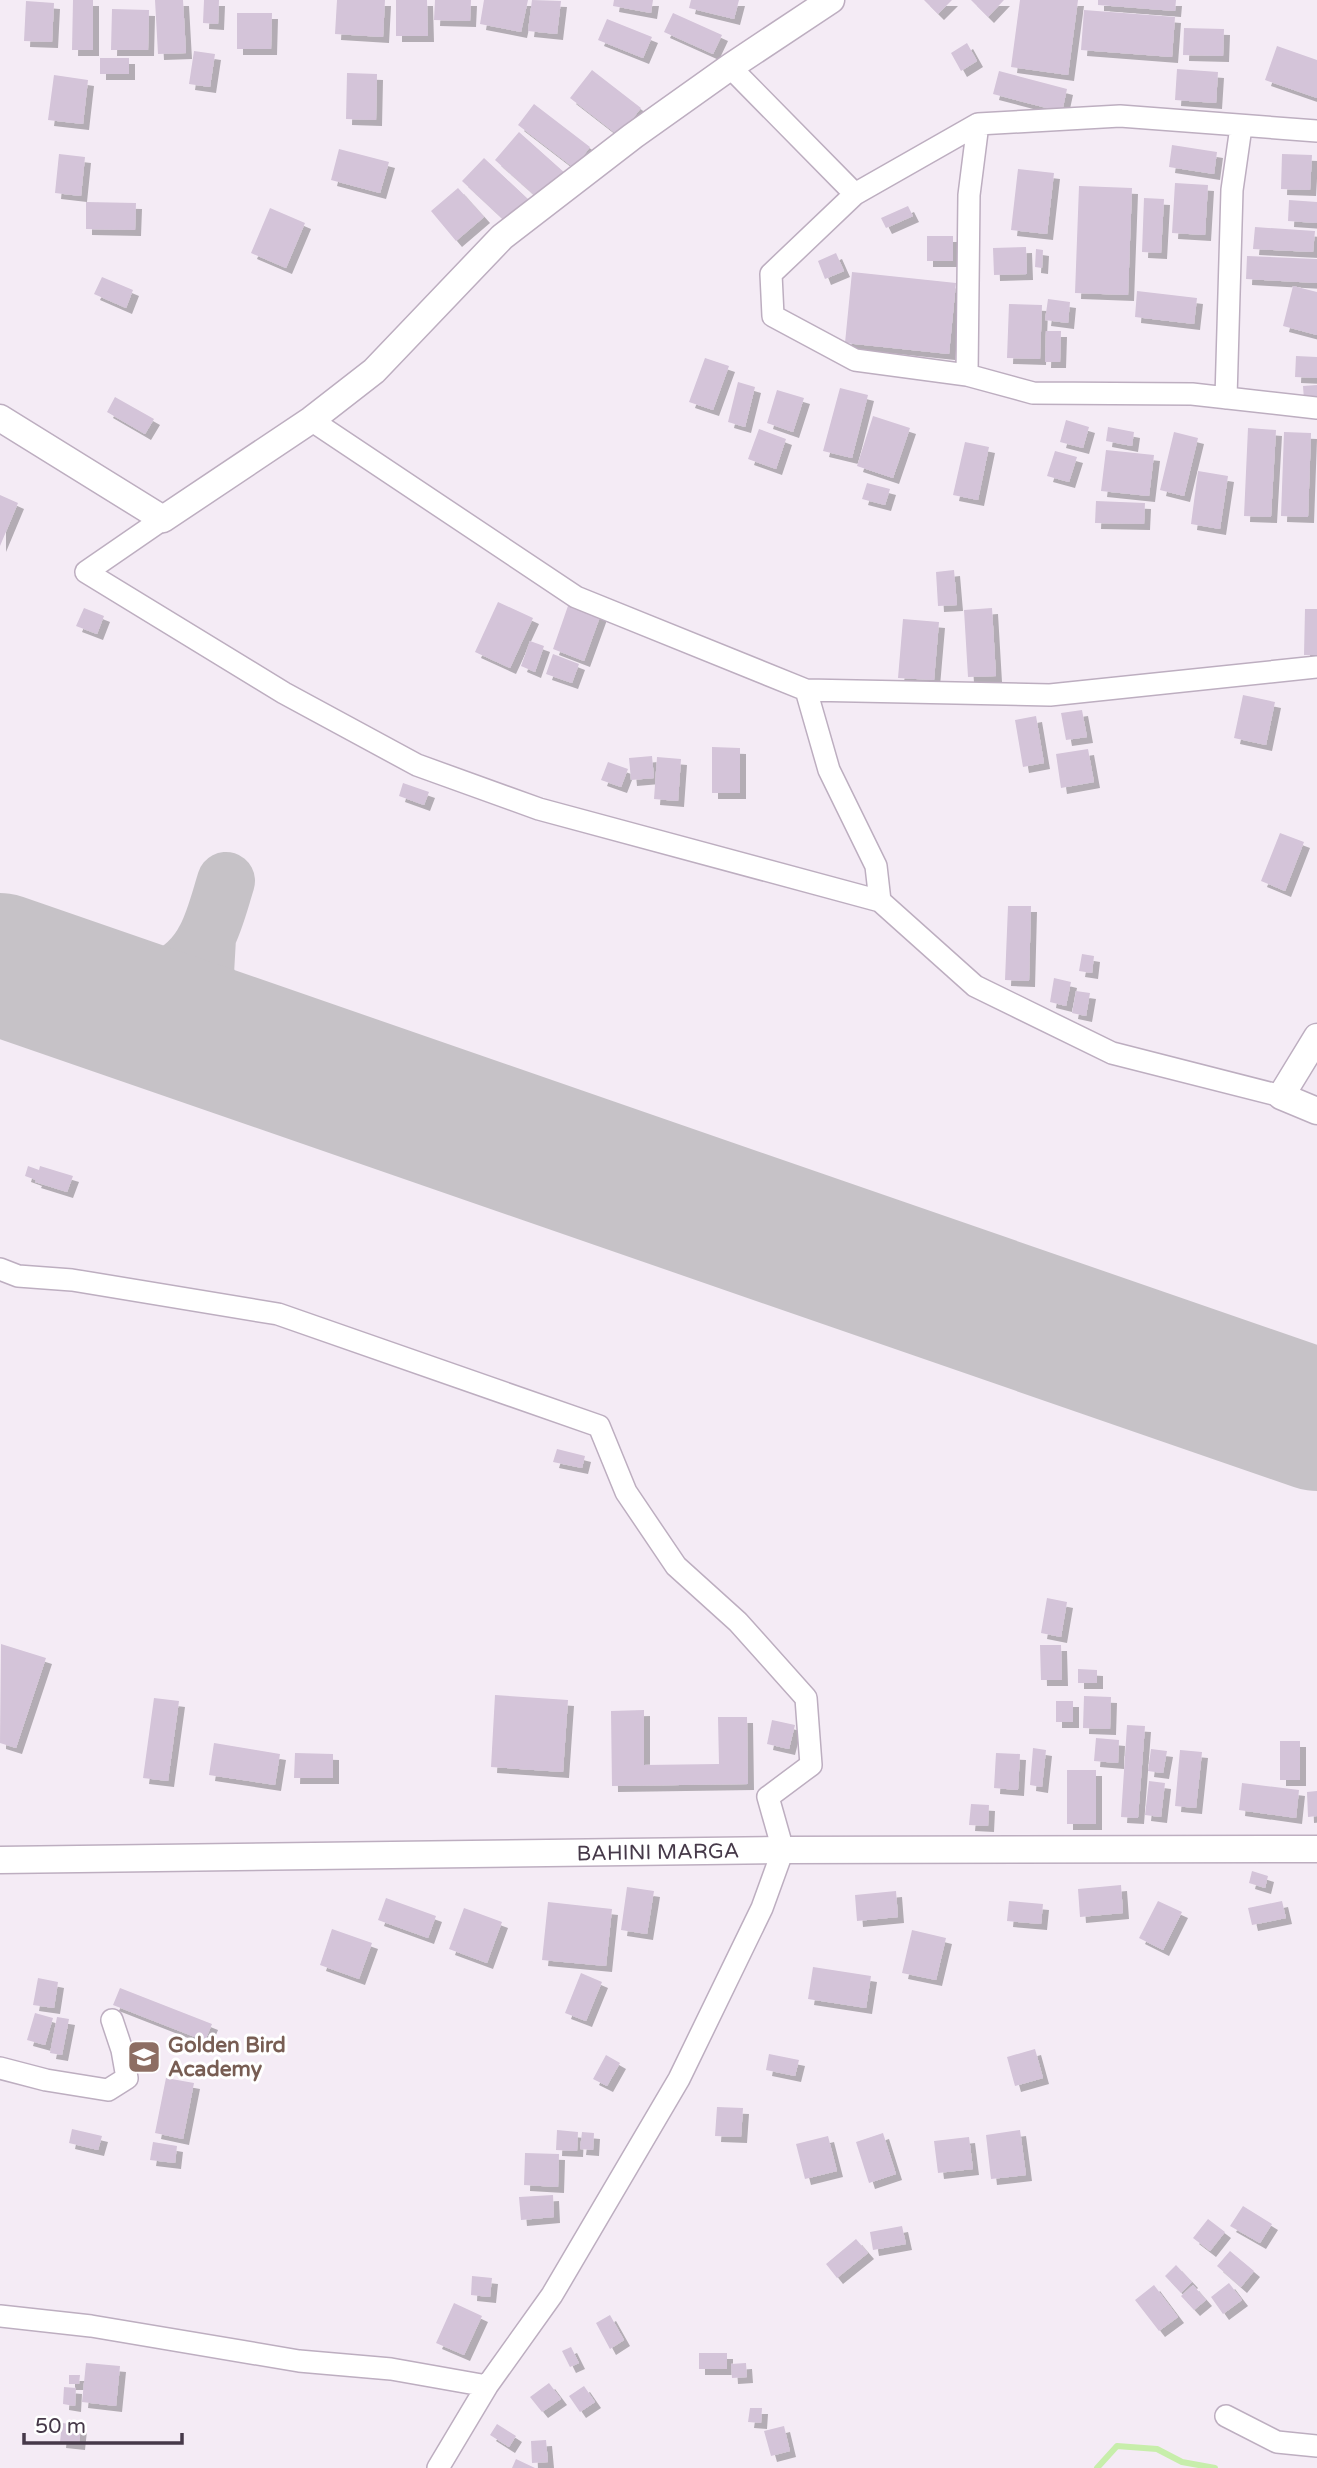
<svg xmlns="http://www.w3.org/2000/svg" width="1317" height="2468" font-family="'Varela Round',sans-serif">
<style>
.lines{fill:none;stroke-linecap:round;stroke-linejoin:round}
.stream{stroke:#c7eeab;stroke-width:6}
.taxiway{stroke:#c6c2c7;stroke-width:58}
.runway{stroke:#c6c2c7;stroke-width:142}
.building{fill:#d4c4d9;filter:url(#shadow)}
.minor-casing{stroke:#bdaec0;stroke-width:24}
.tertiary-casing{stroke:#bdaec0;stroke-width:29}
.minor{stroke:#fff;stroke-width:21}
.tertiary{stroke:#fff;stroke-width:26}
.labels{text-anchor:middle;stroke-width:6;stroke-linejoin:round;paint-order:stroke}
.street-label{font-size:21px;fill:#463949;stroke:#fff}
.education-label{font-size:21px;font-weight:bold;fill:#785e54;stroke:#fff;text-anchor:start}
</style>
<defs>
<filter id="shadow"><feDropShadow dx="6" dy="6" stdDeviation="0" flood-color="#0004"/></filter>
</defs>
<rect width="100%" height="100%" fill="#f4ebf5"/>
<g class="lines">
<path class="stream" d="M1097,2468L1117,2446L1157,2449L1182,2462L1215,2468"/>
<path class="taxiway" d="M207,938L205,973L213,997L247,1049
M90,995C136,988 182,986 206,938C215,921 220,900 226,881"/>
<path class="runway" d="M0,964L1317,1420"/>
</g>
<path class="building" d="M73,0H93V50H72Z
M155,0H183L186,53L158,54Z
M204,0H219L218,24L203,23Z
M337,0H385L383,37L335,34Z
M396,0H427L428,36H396Z
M435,0H471L470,21L434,20Z
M484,0H528L521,32L480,24Z
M532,0L561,1L557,34L528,31Z
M614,0H653L651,13L613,6Z
M691,0H739L734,19L689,8Z
M924,0H952L938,14Z
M971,0H1004L988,17Z
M1020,0H1078L1068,75L1011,67Z
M1098,0H1176L1175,11L1098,5Z
M26,1L54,3L52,42L24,41Z
M112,9L149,10L148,50H111Z
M1084,10L1175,17L1172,57L1081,50Z
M237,13H272L271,49H237Z
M673,13L722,35L713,54L664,32Z
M607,19L652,37L643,58L598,40Z
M1184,28L1224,29L1223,56L1183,55Z
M967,43L977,61L961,71L951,53Z
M1277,46L1317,60V98L1265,80Z
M194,51L215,54L210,87L189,84Z
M100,58H129V74H100Z
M1177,69L1218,72L1216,103L1175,100Z
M592,70L641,108L619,136L570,98Z
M999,71L1067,89L1062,112L993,94Z
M347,73L377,74L376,120L346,119Z
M54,75L88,80L83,124L48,120Z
M534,104L590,147L574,168L518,125Z
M519,132L566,174L542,202L495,160Z
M1172,145L1217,152L1214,174L1169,167Z
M339,149L389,162L380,193L331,180Z
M59,154L85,157L81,196L55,193Z
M1282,154L1312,155L1310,190L1281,189Z
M484,158L529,200L508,224L462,181Z
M1018,169L1054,173L1047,234L1011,230Z
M1175,183L1208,185L1205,235L1172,233Z
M1079,186L1132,188L1128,295L1075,293Z
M458,188L484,217L456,241L431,211Z
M1144,198L1164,199L1161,253L1142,252Z
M1289,200L1317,202V223L1288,221Z
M86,202L136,203L135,230L86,229Z
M908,206L913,216L886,228L881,218Z
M270,208L305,223L286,268L251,253Z
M1255,227L1315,231L1313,252L1253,249Z
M927,236H953V261H927Z
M1026,247L1027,274L994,275L993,248Z
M1036,249L1043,250L1042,268L1035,267Z
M836,253L844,271L825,279L818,261Z
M1247,256L1317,259V283L1246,279Z
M852,272L956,283L949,354L845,343Z
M102,277L133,290L126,308L94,294Z
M1293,286L1317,292V335L1283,326Z
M1137,291L1197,298L1194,324L1135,317Z
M1048,299L1070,302L1068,323L1045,320Z
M1009,304L1042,305L1040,359L1007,358Z
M1046,331H1061L1060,362H1045Z
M1296,356L1317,357V378L1295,377Z
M705,358L729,366L713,410L689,402Z
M738,382L755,387L745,427L728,422Z
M1317,385V399L1304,400L1303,386Z
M840,388L868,395L852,458L823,451Z
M777,390L804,398L793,432L767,423Z
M115,397L154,419L145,434L107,412Z
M873,416L910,428L893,478L857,466Z
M1066,420L1089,427L1083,448L1060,442Z
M1108,427L1134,432L1132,446L1106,441Z
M1248,428L1276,430L1271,517L1244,516Z
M759,429L786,439L776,469L748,459Z
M1174,432L1198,438L1184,496L1160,490Z
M1284,432L1311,433L1308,517L1281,516Z
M965,442L989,447L978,500L953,495Z
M1106,450L1154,455L1149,496L1101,491Z
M1055,451L1077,457L1069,482L1047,476Z
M1198,471L1228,476L1220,529L1191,524Z
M867,483L890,489L885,505L862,499Z
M0,495L18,503L0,546Z
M1096,501L1145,503L1144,524L1095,523Z
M954,570L957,605L938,606L936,572Z
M498,602L533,618L510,668L475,652Z
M569,603L601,614L584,661L553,649Z
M84,608L104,616L97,634L76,626Z
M992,608L996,676L968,677L964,610Z
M1305,609H1317V655H1304Z
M903,619L939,622L934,680L898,678Z
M530,641L544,646L535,672L521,666Z
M553,654L579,664L572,683L546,674Z
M1243,695L1275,702L1266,745L1234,738Z
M1082,710L1087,737L1066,740L1061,713Z
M1036,716L1044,763L1023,767L1015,720Z
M712,747L740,748V793H712Z
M1088,749L1094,782L1061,788L1056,754Z
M652,756L654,778L631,780L629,758Z
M657,757L681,759L678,801L654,799Z
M608,762L628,769L621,787L601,780Z
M403,783L429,792L424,805L399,796Z
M1280,833L1304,842L1285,891L1261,881Z
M1008,906H1031L1029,981L1005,980Z
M1082,954L1094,956L1092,973L1079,971Z
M1054,978L1071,982L1066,1006L1050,1002Z
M1076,991L1090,993L1086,1016L1072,1013Z
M28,1166L39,1170L40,1166L73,1176L67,1192L35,1182L36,1180L25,1176Z
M557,1449L585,1456L582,1468L553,1462Z
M1047,1598L1067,1602L1061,1637L1041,1633Z
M1,1644L46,1658L16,1748L0,1743Z
M1040,1645H1061L1062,1680H1041Z
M1078,1669L1097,1670V1683H1078Z
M495,1695L568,1700L563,1772L491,1767Z
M1084,1696L1111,1697L1110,1729L1083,1728Z
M154,1698L179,1701L168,1781L143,1778Z
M1056,1701H1073V1722H1056Z
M644,1710V1765L719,1764L718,1717H747L748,1784L612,1786L611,1711Z
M772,1720L795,1725L789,1749L767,1744Z
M1127,1725L1145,1726L1138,1818L1121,1817Z
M1096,1738L1119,1740L1118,1763L1094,1761Z
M1280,1741H1300V1780H1280Z
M214,1743L280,1754L275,1785L209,1775Z
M1033,1748L1046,1750L1042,1787L1030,1785Z
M1151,1749L1167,1751L1163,1773L1148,1771Z
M1180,1750L1202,1752L1196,1808L1175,1806Z
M295,1753L333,1754V1778H294Z
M996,1753L1020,1754L1018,1790L994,1788Z
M1067,1770H1096V1824H1067Z
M1149,1781L1165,1783L1161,1817L1145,1815Z
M1242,1783L1299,1790L1296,1818L1239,1810Z
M1317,1791V1816L1308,1817L1307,1792Z
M971,1804L989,1805L988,1826L969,1825Z
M1252,1871L1268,1876L1265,1888L1249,1883Z
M1121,1885L1123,1913L1080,1917L1078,1889Z
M627,1887L654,1891L647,1934L621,1930Z
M896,1891L898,1917L857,1921L855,1895Z
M386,1898L436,1916L428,1938L378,1920Z
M1009,1901L1043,1904L1041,1924L1007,1921Z
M1158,1901L1182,1912L1163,1950L1139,1938Z
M1282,1901L1286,1918L1252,1925L1248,1908Z
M548,1902L612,1909L606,1966L542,1960Z
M464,1908L502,1922L487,1963L449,1949Z
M332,1929L372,1943L359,1979L320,1965Z
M912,1930L946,1938L936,1980L902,1973Z
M813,1967L871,1976L866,2008L808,1999Z
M581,1973L602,1982L586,2021L565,2013Z
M38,1978L58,1982L54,2008L33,2005Z
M120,1988L212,2024L205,2041L113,2005Z
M35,2013L53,2018L45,2045L27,2040Z
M57,2017L69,2019L62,2055L50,2053Z
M1035,2049L1043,2078L1015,2086L1007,2057Z
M769,2054L799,2060L795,2076L766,2070Z
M606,2055L620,2063L607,2086L593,2079Z
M166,2078L194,2083L183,2139L155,2133Z
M717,2107L743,2108L741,2137L715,2136Z
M72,2129L102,2136L98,2150L69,2143Z
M557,2130L578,2132L577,2151L556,2150Z
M1020,2130L1026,2175L991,2179L986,2135Z
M582,2132L594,2133L593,2150L580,2149Z
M883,2133L896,2174L869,2183L856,2142Z
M828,2136L837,2171L805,2179L796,2144Z
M969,2137L973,2169L938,2173L934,2141Z
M153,2142L177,2146L175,2163L150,2160Z
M525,2153L559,2154L558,2187L524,2185Z
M553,2195L554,2217L521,2220L519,2197Z
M1243,2206L1272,2224L1260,2243L1230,2226Z
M1208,2219L1225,2232L1210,2251L1193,2238Z
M902,2226L906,2244L873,2250L870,2232Z
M856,2239L868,2253L837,2278L826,2264Z
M1230,2251L1254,2271L1241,2287L1217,2266Z
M1176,2265L1192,2282L1181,2293L1165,2276Z
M472,2276L492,2278L490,2297L471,2295Z
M1229,2283L1242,2300L1223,2314L1211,2297Z
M1154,2285L1178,2317L1159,2331L1135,2300Z
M1193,2285L1206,2300L1194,2310L1181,2296Z
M454,2303L482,2316L464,2355L436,2343Z
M610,2315L624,2340L610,2349L596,2323Z
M571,2347L579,2363L570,2367L562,2351Z
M699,2353H727V2369H699Z
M86,2363L120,2366L116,2406L82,2402Z
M746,2363L747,2377L732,2378L731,2364Z
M69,2375H80L79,2384H69Z
M549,2383L561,2399L542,2412L530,2397Z
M584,2386L595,2402L580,2412L569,2396Z
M64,2387L76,2388L75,2406L63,2404Z
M750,2408H762L761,2423L748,2422Z
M62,2423L81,2425L79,2444L60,2442Z
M497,2424L516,2436L509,2447L490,2435Z
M784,2426L790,2451L771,2456L764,2431Z
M546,2440L548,2462L532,2463L531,2441Z
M516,2459L535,2468H512Z"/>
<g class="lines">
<defs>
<path id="minor" d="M730,67L855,194L978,124L1120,116L1317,131
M855,194L771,274L773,316L855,360L967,375L1033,393L1192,394L1317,408
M967,375L969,195L978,124
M1226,398L1232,190L1241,127
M311,420L576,597L806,690L1050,695L1317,667
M163,519L86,572L284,693L417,765L539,809L880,901L975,986L1112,1053L1281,1096
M806,690L829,770L876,866L880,901
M0,1269L18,1276L72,1280L278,1314L599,1426L626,1492L676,1566L738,1622L806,1698L811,1765L768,1797L783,1850L762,1908L679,2079L552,2295L487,2386L438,2468
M0,2068L46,2080L108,2090L127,2078L122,2050L112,2020
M0,2316L91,2326L299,2361L391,2369L487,2386
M1226,2416L1277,2442L1317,2446"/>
<path id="tertiary" d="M0,418L163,519L311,420L374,371L502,237L633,136L730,67L831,0
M1317,1037L1281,1096L1317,1111
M0,1860L783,1850L1317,1849"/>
</defs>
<use href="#minor" class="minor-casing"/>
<use href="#tertiary" class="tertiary-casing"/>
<use href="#minor" class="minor"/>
<use href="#tertiary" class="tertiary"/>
</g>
<defs>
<symbol id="school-square" viewBox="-11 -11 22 22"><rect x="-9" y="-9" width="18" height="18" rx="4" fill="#8d6e63" stroke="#fff"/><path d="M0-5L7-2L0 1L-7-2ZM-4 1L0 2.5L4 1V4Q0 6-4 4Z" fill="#fff"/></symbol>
</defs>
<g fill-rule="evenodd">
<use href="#school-square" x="125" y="2038" width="38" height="38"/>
</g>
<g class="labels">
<g class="street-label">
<text transform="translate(658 1852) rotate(-1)" y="7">BAHINI MARGA</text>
</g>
<g class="education-label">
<text x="168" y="2052">Golden Bird<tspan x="168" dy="24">Academy</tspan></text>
</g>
</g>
<path d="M24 2433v10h158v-10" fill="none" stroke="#463949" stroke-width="3.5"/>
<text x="35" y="2433" font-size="21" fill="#463949" stroke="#ffffff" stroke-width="5" paint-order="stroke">50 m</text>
</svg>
